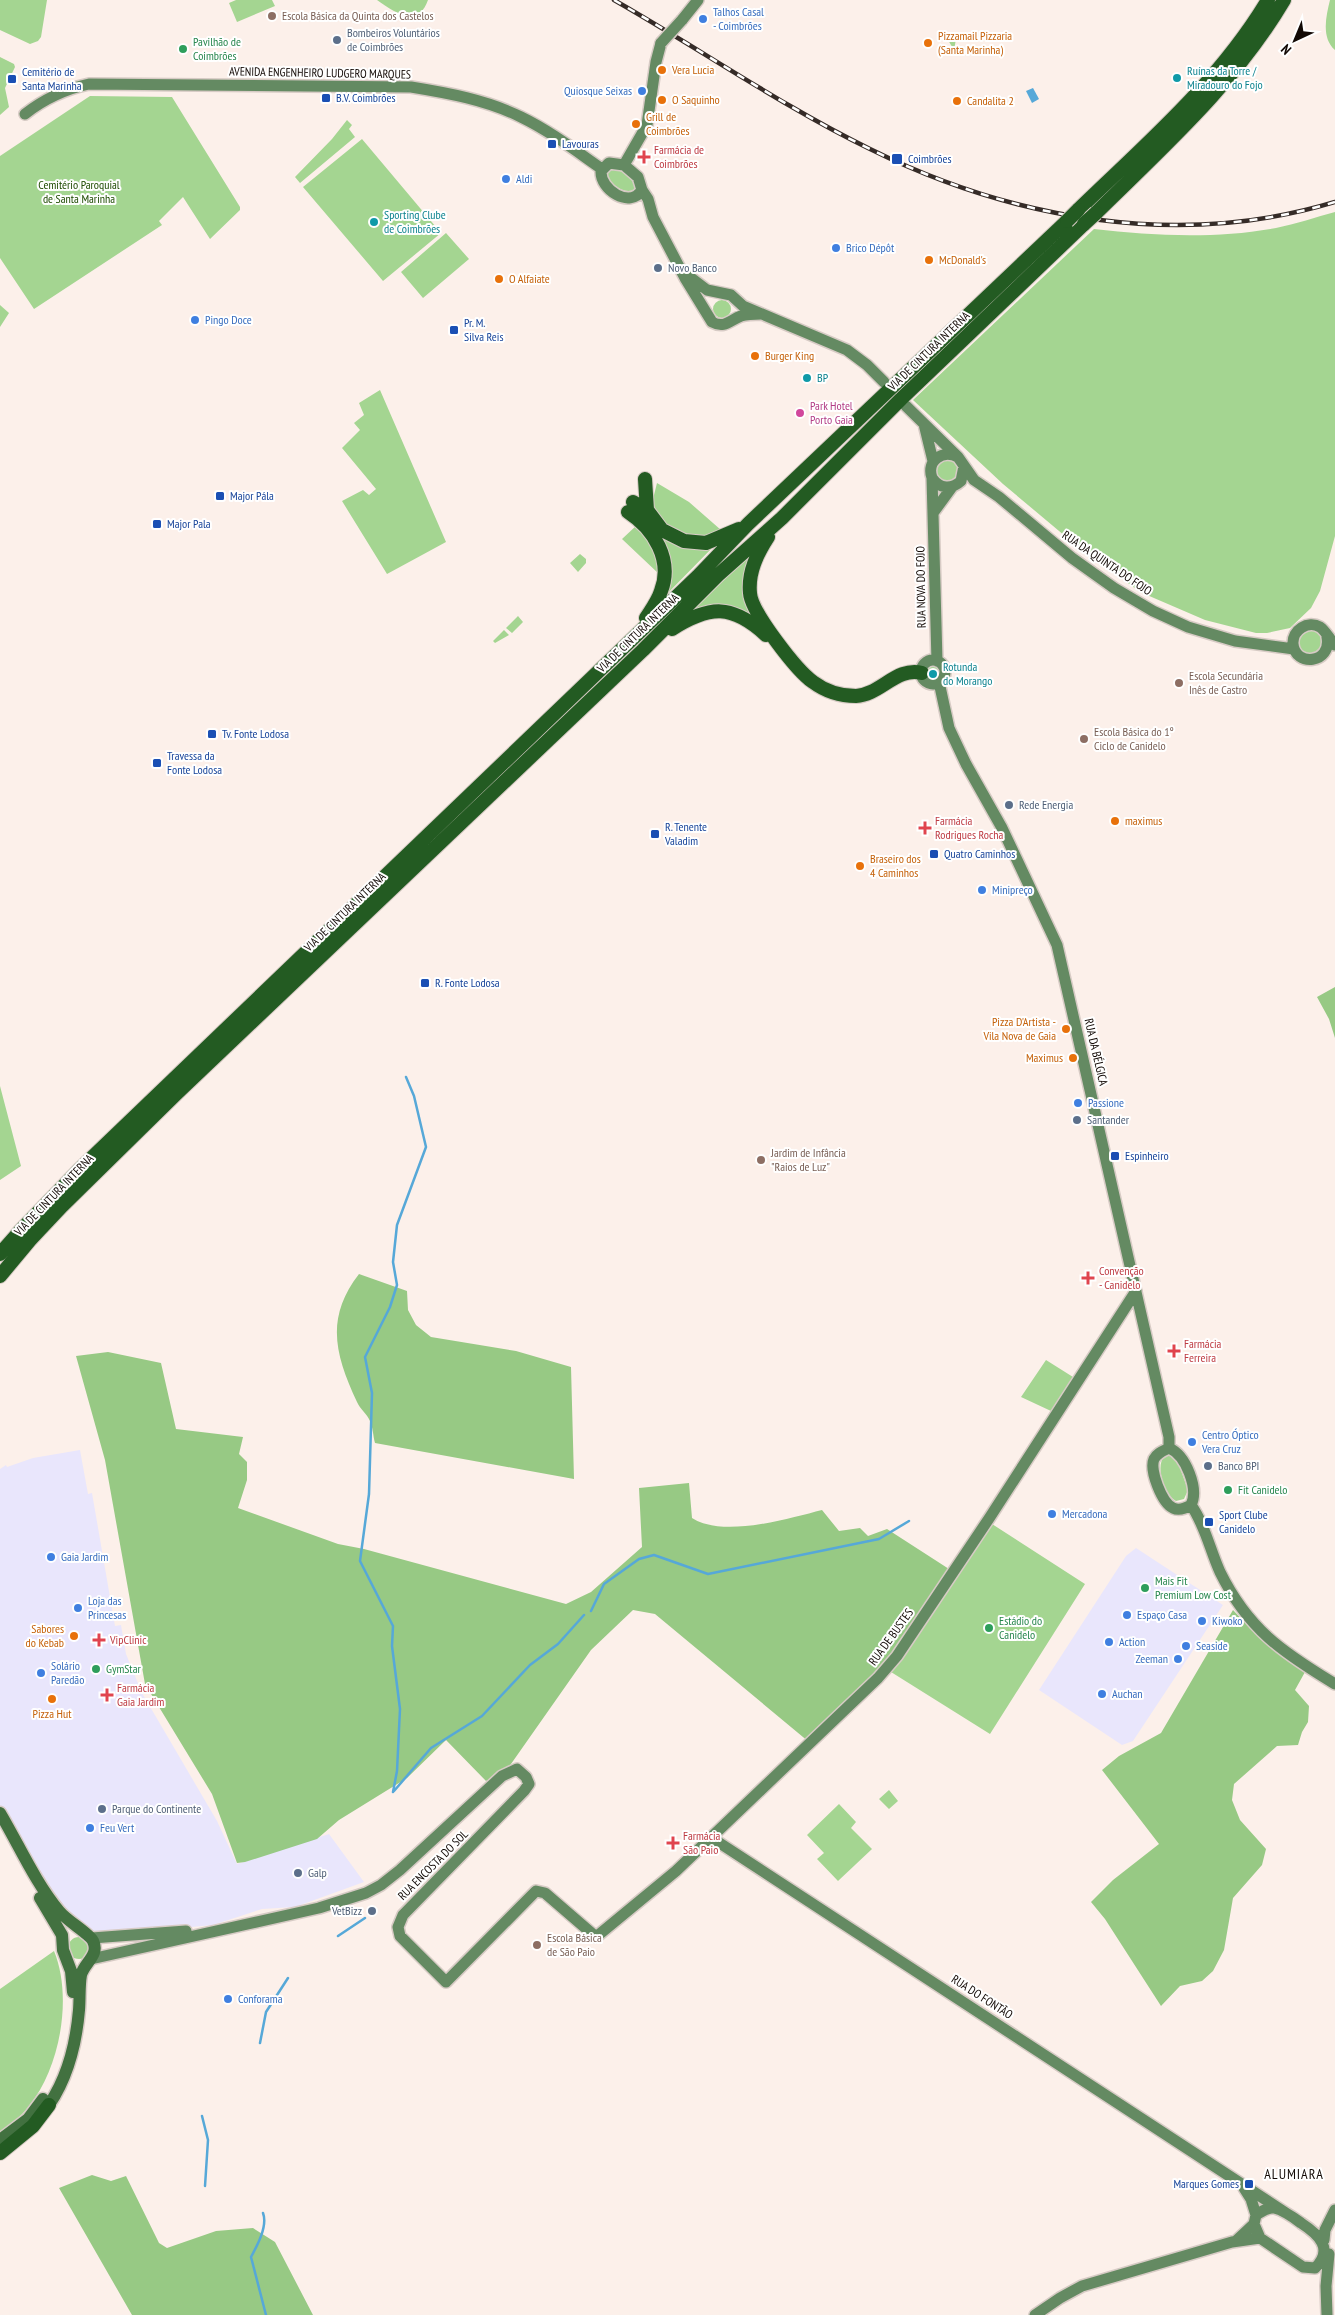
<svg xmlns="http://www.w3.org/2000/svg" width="1335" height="2315" font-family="'PT Sans Narrow',sans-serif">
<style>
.commercial{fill:#e9e6fc}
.green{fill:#a4d591}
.forest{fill:#97c984}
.water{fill:#56a8d8}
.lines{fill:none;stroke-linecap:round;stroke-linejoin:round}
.stream{stroke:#56a8d8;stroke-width:2.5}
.secondary-casing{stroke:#d7cbc5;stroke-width:14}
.primary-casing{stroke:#d7cbc5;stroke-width:15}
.highway-casing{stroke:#d7cbc5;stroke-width:16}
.secondary{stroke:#648a62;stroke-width:11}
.primary{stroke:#427140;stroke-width:12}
.highway{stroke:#235b22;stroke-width:14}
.rail-casing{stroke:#352b27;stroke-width:4.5}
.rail{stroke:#fff;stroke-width:2.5;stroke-dasharray:8;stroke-linecap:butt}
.secondary-bridge-casing{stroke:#d7cbc5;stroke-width:14;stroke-linecap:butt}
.highway-bridge-casing{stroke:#d7cbc5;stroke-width:16;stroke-linecap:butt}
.secondary-bridge{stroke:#648a62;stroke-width:11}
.highway-bridge{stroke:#235b22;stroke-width:14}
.education-dot{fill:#8d6e63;stroke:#fff;stroke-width:2}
.shop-dot{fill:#3f7fe0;stroke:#fff;stroke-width:2}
.service-dot{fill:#5c6f8a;stroke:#fff;stroke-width:2}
.food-dot{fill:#e8710a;stroke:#fff;stroke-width:2}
.leisure-dot{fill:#2e9e5b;stroke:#fff;stroke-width:2}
.culture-dot{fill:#0f9aa8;stroke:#fff;stroke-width:2}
.transit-dot{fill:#1a4fb4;stroke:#fff;stroke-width:2}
.health-dot{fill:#e0444e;stroke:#fff;stroke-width:2}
.hotel-dot{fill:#d1479c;stroke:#fff;stroke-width:2}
.labels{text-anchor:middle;stroke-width:4;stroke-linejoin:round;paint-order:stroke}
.shop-label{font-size:12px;fill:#366cbe;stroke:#fff;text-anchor:start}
.education-label{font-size:12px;fill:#785e54;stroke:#fff;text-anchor:start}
.service-label{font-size:12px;fill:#4e5e75;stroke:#fff;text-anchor:start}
.food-label{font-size:12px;fill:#c56008;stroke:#fff;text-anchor:start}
.leisure-label{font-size:12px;fill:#27864d;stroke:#fff;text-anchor:start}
.culture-label{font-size:12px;fill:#0d838f;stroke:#fff;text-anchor:start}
.transit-label{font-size:12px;fill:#164399;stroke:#fff;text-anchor:start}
.street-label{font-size:12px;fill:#120905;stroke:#fff}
.health-label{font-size:12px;fill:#be3a42;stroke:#fff;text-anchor:start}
.park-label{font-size:12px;fill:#1d4a01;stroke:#fff}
.hotel-label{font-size:12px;fill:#b23c85;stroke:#fff;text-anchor:start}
.neighbourhood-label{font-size:14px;letter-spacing:1px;fill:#120905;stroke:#fff}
</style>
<rect width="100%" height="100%" fill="#fcf0ea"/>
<path class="commercial" d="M80,1450L88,1494L92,1493L115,1626L121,1625L126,1654L142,1693L217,1821L237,1864L329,1834L364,1882L295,1907L262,1909L213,1925L94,1936L63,1913L0,1808V1469L6,1465L7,1467L33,1458Z
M1136,1548L1223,1605L1133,1741L1122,1745L1039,1690L1126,1556Z"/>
<path class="green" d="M0,0H47L41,37L38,41L30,44L0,30Z
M236,0H272L275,6L237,22L229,3Z
M377,0H428C418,29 394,12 377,0Z
M1330,0H1335V50C1321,38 1326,16 1330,0Z
M947,32H949L956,39L954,50L945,35Z
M0,57L14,64L15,67L5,88L9,107L0,115Z
M90,96L172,97L240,207V210L210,239L183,197L159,221L162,225L34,309L0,258V156Z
M347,120L352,125L349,129L355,137L300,183L295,177L332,139Z
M362,139L441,233L383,281L303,187Z
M610,169C622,170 632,175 635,188L634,190C623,194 612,185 607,176Z
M1335,212V536L1320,591L1311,608L1290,628L1267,633H1256L1205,620L1140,592L1065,536L1003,484L913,400L1094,229C1154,236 1216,239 1276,228C1296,224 1316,217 1335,212Z
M446,233L469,259L423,298L401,272Z
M713 309a9 9 0 1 1 18 0a9 9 0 1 1-18 0Z
M0,305L9,313L0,327Z
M380,390L446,542L387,574L342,501L363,490L369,495L376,489L342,448L360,430L354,423L364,415L359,403Z
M937 471a11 11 0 1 1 22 0a11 11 0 1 1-22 0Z
M657,483L689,502L721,530L702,538L668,529L657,516L652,503Z
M637,525L654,545L659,574L622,539Z
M652,527L717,543L665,596Z
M753,552L754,619L693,610Z
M580,554L586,559V563L578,572L570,563Z
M518,616L523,622L512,633L506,628Z
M504,630L509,635L495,643L493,641Z
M1299 642a12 12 0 1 1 24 0a12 12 0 1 1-24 0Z
M928 672a6 6 0 1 1 12 0a6 6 0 1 1-12 0Z
M0,1086L21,1166L0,1180Z
M1046,1360L1073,1377L1051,1411L1021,1397Z
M1165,1456H1172L1178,1462L1188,1490L1184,1499L1176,1501C1165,1496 1154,1465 1165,1456Z
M992,1524L1085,1584L990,1734L891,1672Z
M889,1790L898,1801L889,1809L879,1799Z
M839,1804L856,1822L851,1828L872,1849L838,1881L817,1859L824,1853L807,1835Z
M68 1948a11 11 0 1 1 22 0a11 11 0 1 1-22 0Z
M54,1951C73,1997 60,2068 29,2106C21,2117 11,2124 0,2132V1989Z"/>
<path class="forest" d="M1335,987V1038L1329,1019L1317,997Z
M359,1274L407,1291L408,1310L416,1325L431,1337L516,1351L571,1367L574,1479L375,1443C373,1436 373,1427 370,1421C367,1414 360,1409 357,1402C335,1355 325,1318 359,1274Z
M108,1352L161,1363L176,1429L243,1437L239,1454L247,1462V1480L238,1508L338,1544L364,1549L566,1604L591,1592L642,1547L639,1488L689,1483L692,1518C723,1538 787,1519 822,1510L839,1531L860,1528L868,1536L887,1529L949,1569L887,1669L809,1742L655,1614L633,1610L591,1650L506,1771L486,1781L446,1740L407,1778L339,1820L317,1839L245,1862L237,1863L212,1794L145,1684L105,1460L76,1356Z
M1233,1610L1254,1632L1305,1672L1295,1690L1309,1706L1308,1722L1302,1732L1298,1745L1277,1746L1234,1784L1232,1800L1240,1820L1266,1849L1262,1865L1233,1898L1224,1950L1213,1971L1202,1981L1180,1986L1161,2006L1105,1919L1091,1902L1113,1880L1159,1844L1102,1770L1119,1756L1161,1733Z
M92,2175L111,2181L126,2176L159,2243L167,2248L216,2231L253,2228L275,2242L313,2315H132L59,2188Z"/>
<path class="water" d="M1033,88L1039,99L1032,103L1026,91Z"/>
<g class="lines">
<path class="stream" d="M591,1611L604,1584L639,1559L654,1555L708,1574L879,1539L909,1521
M394,1791L431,1748L482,1716L530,1665L558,1644L584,1615
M393,1792L397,1771L400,1709L392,1646L393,1626L360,1561L369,1494L372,1393L365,1357L390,1307L397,1285L393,1262L397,1225L426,1147L414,1096L406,1077
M338,1936L365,1918
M260,2043L266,2012L288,1978
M202,2116L208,2140L205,2186
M263,2213C268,2226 257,2246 251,2257L266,2315"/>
<defs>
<path id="secondary" d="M682,20L698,0
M25,114C44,99 66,89 89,84L411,87C448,93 487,100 521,117C550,131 576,151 602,169
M624,165L647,125L656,62L661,43
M642,190C630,209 600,190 601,171L609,163L624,165L638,177L642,190L648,199L653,217L685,278L712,322C725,329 730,320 741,316C748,314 754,314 761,314
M690,277L707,290L731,295L743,306L847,350L867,365L884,382
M906,406L958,457L974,480L999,497L1072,558L1114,588L1153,611L1188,627L1235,641L1294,649
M924,424L933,461
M932,478C940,489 951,490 961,481L964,466
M933,513L952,487
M1327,637C1332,664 1295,667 1293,644C1292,630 1308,620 1320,627C1326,631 1330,640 1335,645
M921 672a12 12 0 1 1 24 0a12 12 0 1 1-24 0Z
M937,661L932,478C926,461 942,449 958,457
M939,682L949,728L966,764L1002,828L1057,945L1169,1437V1448
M1169,1448C1186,1455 1199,1489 1191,1505C1186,1508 1179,1511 1173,1508C1162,1503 1149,1470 1154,1459C1157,1453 1163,1451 1169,1448Z
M1191,1505C1205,1525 1210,1550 1220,1572C1248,1629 1282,1652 1335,1684
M712,1836L718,1842L1286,2213
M92,1938L186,1931
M91,1959L319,1908L366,1893L381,1885L400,1870L502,1776L517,1769L526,1777L529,1784L524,1791L403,1915L398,1927L400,1936L446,1982L536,1891L545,1893L596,1937L676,1871L878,1678L897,1656L990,1517L1136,1291
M1244,2188L1251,2199L1256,2215
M1237,2240L1254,2224L1256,2215C1261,2212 1267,2207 1274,2208C1283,2210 1293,2217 1301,2223C1318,2234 1335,2249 1315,2268L1303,2267L1260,2238L1254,2224
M1324,2240L1325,2230L1335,2210
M1035,2315L1060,2298L1082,2286L1232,2242L1260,2238
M1327,2315L1326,2286L1329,2254"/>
<path id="primary" d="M0,1813C19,1845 35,1882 59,1911C67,1921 90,1934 93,1941C100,1955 84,1963 81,1975C79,1986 80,1998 79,2010C76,2045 66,2084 43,2113
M40,1898L62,1935L63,1950L71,1971L73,1992
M0,2140L28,2119L43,2099"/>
<path id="highway" d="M1078,210C1146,144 1219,82 1268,0
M1096,213C1164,146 1235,83 1284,0
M645,479L647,510
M633,502L647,510L662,530L684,541L706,543L739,529
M628,512C654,529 673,560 661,591C658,601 651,610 646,618
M768,537C757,554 748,572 750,593C751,612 797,671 813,682C825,691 841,696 856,696C880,695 897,666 922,673
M672,629C710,605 732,604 766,635
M0,1254L21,1230L79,1170L698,576L748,524L1067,221
M0,1276L30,1240L62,1206L176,1094L643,650L718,575L782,518L901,399L1084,224
M0,2153L33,2126L49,2105"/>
</defs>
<use href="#secondary" class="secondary-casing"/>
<use href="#primary" class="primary-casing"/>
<use href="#highway" class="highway-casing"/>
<use href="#secondary" class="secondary"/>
<use href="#primary" class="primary"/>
<use href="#highway" class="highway"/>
<defs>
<path id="rail" d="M614,0C700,49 782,106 870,149C1013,220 1180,249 1335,202"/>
</defs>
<use href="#rail" class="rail-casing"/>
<use href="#rail" class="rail"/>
<defs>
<path id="secondary-bridge" d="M661,43L682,20"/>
<path id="highway-bridge" d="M1067,221L1078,210
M1084,224L1096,213"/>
</defs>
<use href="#secondary-bridge" class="secondary-bridge-casing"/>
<use href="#highway-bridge" class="highway-bridge-casing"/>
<use href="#secondary-bridge" class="secondary-bridge"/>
<use href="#highway-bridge" class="highway-bridge"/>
</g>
<g class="education-dot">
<circle cx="272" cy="16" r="5"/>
<circle cx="1179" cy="683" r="5"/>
<circle cx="1084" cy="739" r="5"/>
<circle cx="761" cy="1160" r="5"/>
<circle cx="537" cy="1945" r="5"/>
</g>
<g class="shop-dot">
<circle cx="703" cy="19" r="5"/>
<circle cx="642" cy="91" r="5"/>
<circle cx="506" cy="179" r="5"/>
<circle cx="836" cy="248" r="5"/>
<circle cx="195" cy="320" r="5"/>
<circle cx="982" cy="890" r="5"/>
<circle cx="1078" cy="1103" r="5"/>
<circle cx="1192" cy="1442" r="5"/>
<circle cx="1052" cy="1514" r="5"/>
<circle cx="51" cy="1557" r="5"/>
<circle cx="78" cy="1608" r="5"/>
<circle cx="1127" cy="1615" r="5"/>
<circle cx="1202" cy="1621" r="5"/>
<circle cx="1109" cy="1642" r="5"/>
<circle cx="1186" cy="1646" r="5"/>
<circle cx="1178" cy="1659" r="5"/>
<circle cx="41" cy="1673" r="5"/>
<circle cx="1102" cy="1694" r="5"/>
<circle cx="90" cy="1828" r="5"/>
<circle cx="228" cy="1999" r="5"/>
</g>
<g class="service-dot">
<circle cx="337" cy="40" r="5"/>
<circle cx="658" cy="268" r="5"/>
<circle cx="1009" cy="805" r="5"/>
<circle cx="1077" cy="1120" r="5"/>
<circle cx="1208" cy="1466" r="5"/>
<circle cx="102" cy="1809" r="5"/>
<circle cx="298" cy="1873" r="5"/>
<circle cx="372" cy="1911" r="5"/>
</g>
<g class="food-dot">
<circle cx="928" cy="43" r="5"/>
<circle cx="662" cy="70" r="5"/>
<circle cx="662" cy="100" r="5"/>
<circle cx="957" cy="101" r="5"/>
<circle cx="636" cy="124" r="5"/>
<circle cx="929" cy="260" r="5"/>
<circle cx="499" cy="279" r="5"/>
<circle cx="755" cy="356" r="5"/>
<circle cx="1115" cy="821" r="5"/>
<circle cx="860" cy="866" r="5"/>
<circle cx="1066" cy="1029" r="5"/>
<circle cx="1073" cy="1058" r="5"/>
<circle cx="74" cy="1636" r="5"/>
<circle cx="52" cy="1699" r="5"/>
</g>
<g class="leisure-dot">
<circle cx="183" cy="49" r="5"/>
<circle cx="1228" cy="1490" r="5"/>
<circle cx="1145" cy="1588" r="5"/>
<circle cx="989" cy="1628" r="5"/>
<circle cx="96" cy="1669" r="5"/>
</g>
<g class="culture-dot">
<circle cx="1177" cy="78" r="5"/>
<circle cx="374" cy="222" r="5"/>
<circle cx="807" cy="378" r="5"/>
<circle cx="933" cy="674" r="5"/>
</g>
<g class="transit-dot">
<rect x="7" y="74" width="10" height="10" rx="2.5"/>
<rect x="321" y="93" width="10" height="10" rx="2.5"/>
<rect x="547" y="139" width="10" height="10" rx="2.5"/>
<rect x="891" y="153" width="12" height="12" rx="2.5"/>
<rect x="449" y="325" width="10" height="10" rx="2.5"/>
<rect x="215" y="491" width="10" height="10" rx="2.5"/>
<rect x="152" y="519" width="10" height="10" rx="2.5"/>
<rect x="207" y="729" width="10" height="10" rx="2.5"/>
<rect x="152" y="758" width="10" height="10" rx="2.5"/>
<rect x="650" y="829" width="10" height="10" rx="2.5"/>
<rect x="929" y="849" width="10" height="10" rx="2.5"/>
<rect x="420" y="978" width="10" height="10" rx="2.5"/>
<rect x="1110" y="1151" width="10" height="10" rx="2.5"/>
<rect x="1204" y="1517" width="10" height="10" rx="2.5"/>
<rect x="1244" y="2179" width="10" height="10" rx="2.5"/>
</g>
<g class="health-dot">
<path d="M641.5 149.5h5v5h5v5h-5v5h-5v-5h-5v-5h5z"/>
<path d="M922.5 820.5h5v5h5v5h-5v5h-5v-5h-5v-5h5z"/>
<path d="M1085.5 1270.5h5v5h5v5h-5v5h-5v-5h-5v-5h5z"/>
<path d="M1171.5 1343.5h5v5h5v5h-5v5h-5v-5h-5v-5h5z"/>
<path d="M96.5 1632.5h5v5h5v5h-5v5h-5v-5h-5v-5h5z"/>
<path d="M104.5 1687.5h5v5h5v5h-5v5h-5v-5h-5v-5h5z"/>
<path d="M670.5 1835.5h5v5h5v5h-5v5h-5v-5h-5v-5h5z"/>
</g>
<circle class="hotel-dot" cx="800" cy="413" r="5"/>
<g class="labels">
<g class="shop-label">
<text x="713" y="16">Talhos Casal<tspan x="713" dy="14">- Coimbrões</tspan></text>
<text x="632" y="95" text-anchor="end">Quiosque Seixas</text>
<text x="516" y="183">Aldi</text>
<text x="846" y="252">Brico Dépôt</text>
<text x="205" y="324">Pingo Doce</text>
<text x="992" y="894">Minipreço</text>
<text x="1088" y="1107">Passione</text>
<text x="1202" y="1439">Centro Óptico<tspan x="1202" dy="14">Vera Cruz</tspan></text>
<text x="1062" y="1518">Mercadona</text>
<text x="61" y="1561">Gaia Jardim</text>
<text x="88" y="1605">Loja das<tspan x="88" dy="14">Princesas</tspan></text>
<text x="1137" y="1619">Espaço Casa</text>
<text x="1212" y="1625">Kiwoko</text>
<text x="1119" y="1646">Action</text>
<text x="1196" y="1650">Seaside</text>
<text x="1168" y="1663" text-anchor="end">Zeeman</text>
<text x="51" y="1670">Solário<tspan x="51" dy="14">Paredão</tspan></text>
<text x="1112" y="1698">Auchan</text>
<text x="100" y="1832">Feu Vert</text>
<text x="238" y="2003">Conforama</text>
</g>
<g class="education-label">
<text x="282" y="20">Escola Básica da Quinta dos Castelos</text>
<text x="1189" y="680">Escola Secundária<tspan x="1189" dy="14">Inês de Castro</tspan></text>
<text x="1094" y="736">Escola Básica do 1º<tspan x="1094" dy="14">Ciclo de Canidelo</tspan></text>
<text x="771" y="1157">Jardim de Infância<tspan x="771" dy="14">"Raios de Luz"</tspan></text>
<text x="547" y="1942">Escola Básica<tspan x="547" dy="14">de São Paio</tspan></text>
</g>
<g class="service-label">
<text x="347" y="37">Bombeiros Voluntários<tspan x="347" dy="14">de Coimbrões</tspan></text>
<text x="668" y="272">Novo Banco</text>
<text x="1019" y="809">Rede Energia</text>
<text x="1087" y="1124">Santander</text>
<text x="1218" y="1470">Banco BPI</text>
<text x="112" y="1813">Parque do Continente</text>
<text x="308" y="1877">Galp</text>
<text x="362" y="1915" text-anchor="end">VetBizz</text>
</g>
<g class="food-label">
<text x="938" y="40">Pizzamail Pizzaria<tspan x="938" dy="14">(Santa Marinha)</tspan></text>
<text x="672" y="74">Vera Lucia</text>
<text x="672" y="104">O Saquinho</text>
<text x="967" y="105">Candalita 2</text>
<text x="646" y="121">Grill de<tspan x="646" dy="14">Coimbrões</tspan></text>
<text x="939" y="264">McDonald's</text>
<text x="509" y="283">O Alfaiate</text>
<text x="765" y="360">Burger King</text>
<text x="1125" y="825">maximus</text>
<text x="870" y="863">Braseiro dos<tspan x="870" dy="14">4 Caminhos</tspan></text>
<text x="1056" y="1026" text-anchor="end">Pizza D'Artista -<tspan x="1056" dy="14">Vila Nova de Gaia</tspan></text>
<text x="1063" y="1062" text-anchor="end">Maximus</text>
<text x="64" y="1633" text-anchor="end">Sabores<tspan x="64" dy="14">do Kebab</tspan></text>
<text x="52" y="1718" text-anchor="middle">Pizza Hut</text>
</g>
<g class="leisure-label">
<text x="193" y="46">Pavilhão de<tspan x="193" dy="14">Coimbrões</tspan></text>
<text x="1238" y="1494">Fit Canidelo</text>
<text x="1155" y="1585">Mais Fit<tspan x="1155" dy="14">Premium Low Cost</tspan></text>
<text x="999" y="1625">Estádio do<tspan x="999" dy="14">Canidelo</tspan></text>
<text x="106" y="1673">GymStar</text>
</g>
<g class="culture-label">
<text x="1187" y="75">Ruínas da Torre /<tspan x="1187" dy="14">Miradouro do Fojo</tspan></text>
<text x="384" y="219">Sporting Clube<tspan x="384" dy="14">de Coimbrões</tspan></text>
<text x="817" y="382">BP</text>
<text x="943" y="671">Rotunda<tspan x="943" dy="14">do Morango</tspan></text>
</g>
<g class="transit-label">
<text x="22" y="76">Cemitério de<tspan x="22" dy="14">Santa Marinha</tspan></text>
<text x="336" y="102">B.V. Coimbrões</text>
<text x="562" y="148">Lavouras</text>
<text x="908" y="163">Coimbrões</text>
<text x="464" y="327">Pr. M.<tspan x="464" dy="14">Silva Reis</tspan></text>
<text x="230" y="500">Major Pála</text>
<text x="167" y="528">Major Pala</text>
<text x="222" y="738">Tv. Fonte Lodosa</text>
<text x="167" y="760">Travessa da<tspan x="167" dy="14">Fonte Lodosa</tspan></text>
<text x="665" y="831">R. Tenente<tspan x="665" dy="14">Valadim</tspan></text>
<text x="944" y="858">Quatro Caminhos</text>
<text x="435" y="987">R. Fonte Lodosa</text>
<text x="1125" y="1160">Espinheiro</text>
<text x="1219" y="1519">Sport Clube<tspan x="1219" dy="14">Canidelo</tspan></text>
<text x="1239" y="2188" text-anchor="end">Marques Gomes</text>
</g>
<g class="street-label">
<text transform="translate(320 73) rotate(1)" y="4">AVENIDA ENGENHEIRO LUDGERO MARQUES</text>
<text transform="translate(929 351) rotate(-44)" y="4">VIA DE CINTURA INTERNA</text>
<text transform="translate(1107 563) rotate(34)" y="4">RUA DA QUINTA DO FOJO</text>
<text transform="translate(921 587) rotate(-91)" y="4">RUA NOVA DO FOJO</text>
<text transform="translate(638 633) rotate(-44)" y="4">VIA DE CINTURA INTERNA</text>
<text transform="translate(345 912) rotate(-44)" y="4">VIA DE CINTURA INTERNA</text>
<text transform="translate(1096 1052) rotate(77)" y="4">RUA DA BÉLGICA</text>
<text transform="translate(54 1195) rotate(-46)" y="4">VIA DE CINTURA INTERNA</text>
<text transform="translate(891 1637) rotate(-54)" y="4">RUA DE BUSTES</text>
<text transform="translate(433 1865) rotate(-45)" y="4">RUA ENCOSTA DO SOL</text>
<text transform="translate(982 1997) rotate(33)" y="4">RUA DO FONTÃO</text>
</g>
<g class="health-label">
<text x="654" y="154">Farmácia de<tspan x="654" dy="14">Coimbrões</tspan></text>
<text x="935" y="825">Farmácia<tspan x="935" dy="14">Rodrigues Rocha</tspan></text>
<text x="1099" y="1275">Convenção<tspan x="1099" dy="14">- Canidelo</tspan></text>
<text x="1184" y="1348">Farmácia<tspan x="1184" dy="14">Ferreira</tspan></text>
<text x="110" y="1644">VipClinic</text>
<text x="117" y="1692">Farmácia<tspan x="117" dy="14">Gaia Jardim</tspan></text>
<text x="683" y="1840">Farmácia<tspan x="683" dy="14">São Paio</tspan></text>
</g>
<g class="park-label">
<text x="79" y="189">Cemitério Paroquial<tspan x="79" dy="14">de Santa Marinha</tspan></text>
</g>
<g class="hotel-label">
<text x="810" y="410">Park Hotel<tspan x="810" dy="14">Porto Gaia</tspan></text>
</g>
<g class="neighbourhood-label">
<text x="1294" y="2179">ALUMIARA</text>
</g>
</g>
<g transform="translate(1295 40) rotate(224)" stroke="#ffffff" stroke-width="4" paint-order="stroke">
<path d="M0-4L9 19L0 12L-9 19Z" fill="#120905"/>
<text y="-8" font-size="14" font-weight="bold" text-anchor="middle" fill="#120905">N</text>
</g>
</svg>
